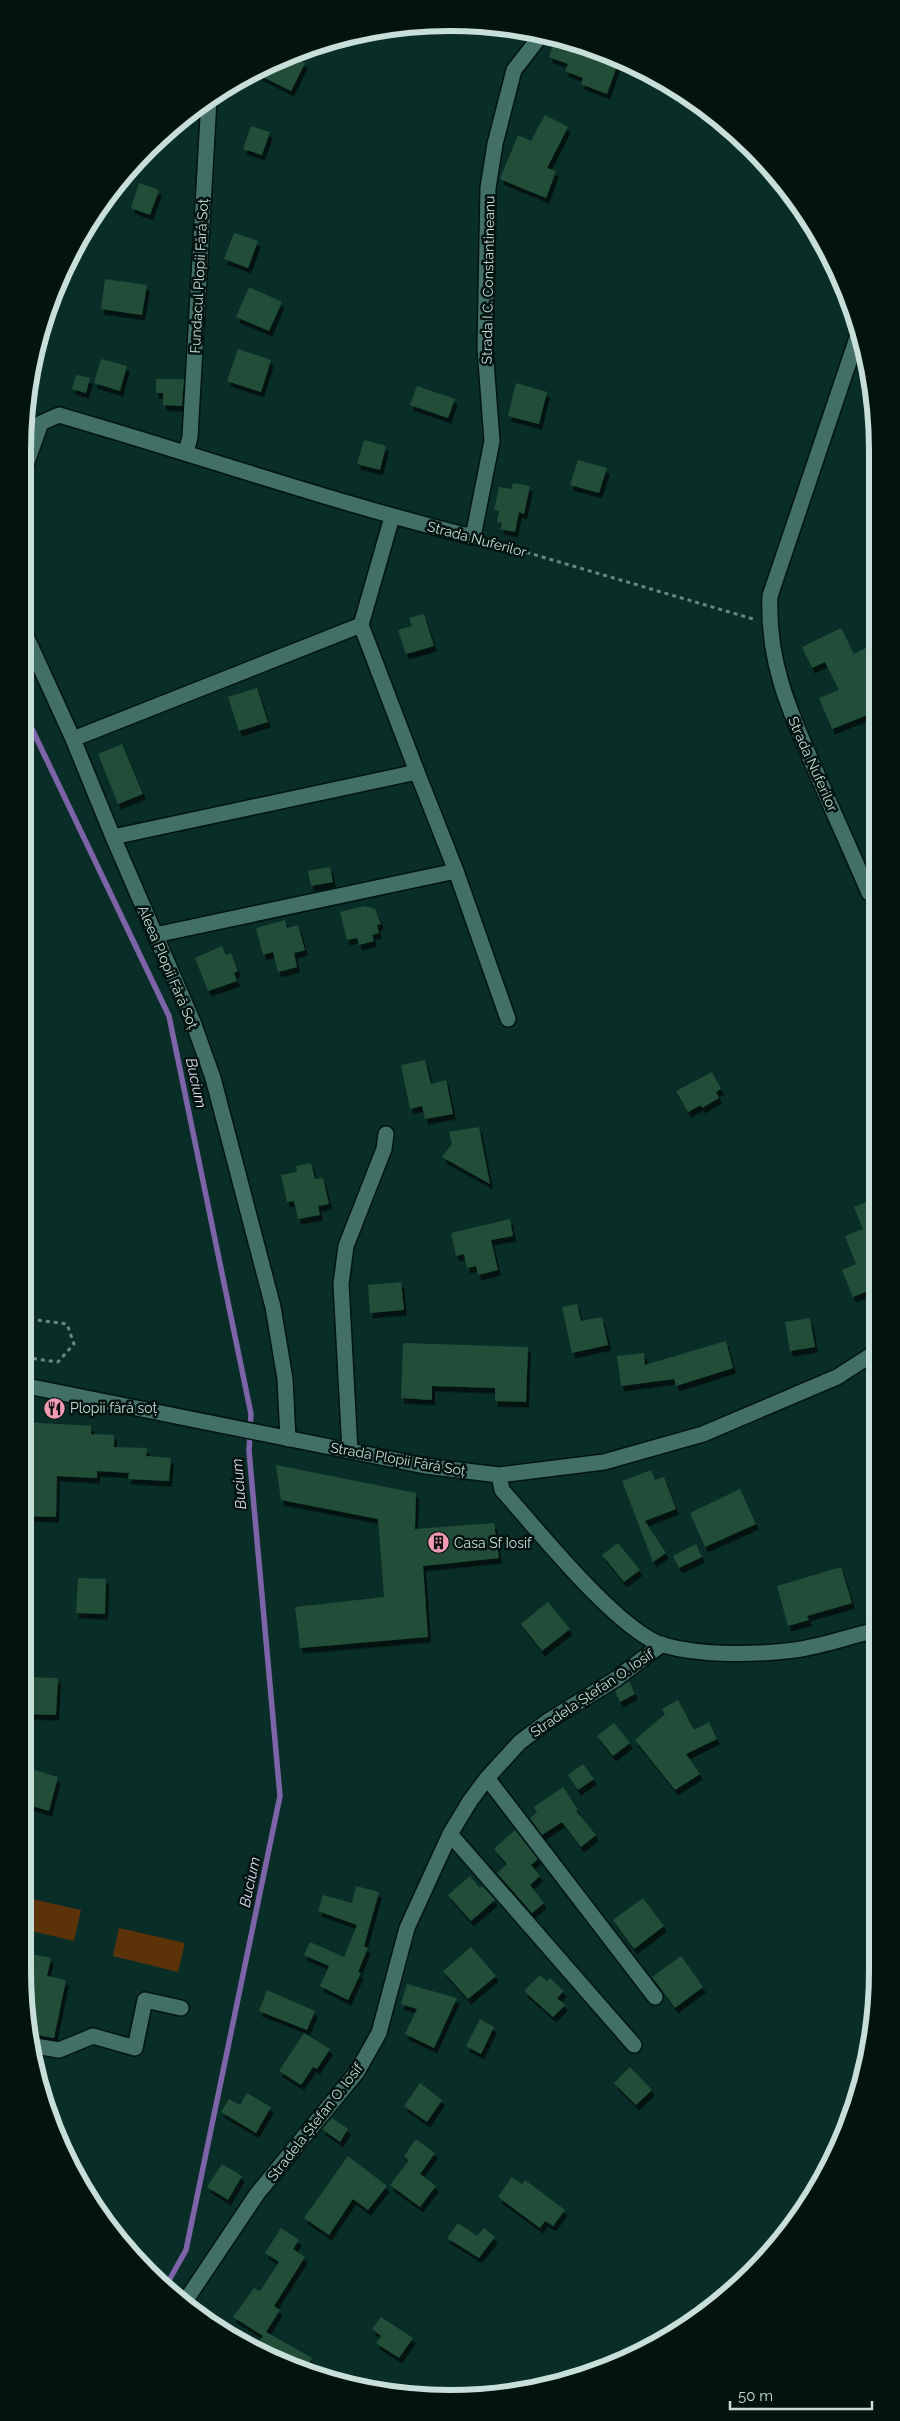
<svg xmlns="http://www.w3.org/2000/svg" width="900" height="2421" font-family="Raleway,sans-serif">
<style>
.green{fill:#5c3308}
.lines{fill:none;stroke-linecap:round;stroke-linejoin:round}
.stream{stroke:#7d64a8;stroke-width:5.5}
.building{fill:#204e38;filter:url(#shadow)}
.minor-casing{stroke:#001411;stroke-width:18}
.path{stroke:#698781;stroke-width:3;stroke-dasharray:4 4;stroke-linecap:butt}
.minor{stroke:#427067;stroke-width:15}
.labels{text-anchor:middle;stroke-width:5;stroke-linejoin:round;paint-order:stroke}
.street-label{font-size:14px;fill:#c7ded9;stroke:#031410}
.poi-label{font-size:14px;fill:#c7ded9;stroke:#031410;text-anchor:start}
.water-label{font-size:15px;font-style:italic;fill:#dfd6f1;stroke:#031410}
.rim{fill:none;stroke:#c7ded9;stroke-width:6}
</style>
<defs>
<filter id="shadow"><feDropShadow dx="3" dy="5.5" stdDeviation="0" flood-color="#0009"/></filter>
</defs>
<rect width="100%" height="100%" fill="#092e28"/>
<path class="green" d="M23,1897L81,1910L74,1941L23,1929Z
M119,1928L185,1943L178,1972L113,1956Z"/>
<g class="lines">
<path class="stream" d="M22,708L169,1016L251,1414L249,1451L280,1796L186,2250L167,2284"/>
</g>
<path class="building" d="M555,39L584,50L585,48L618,63L607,94L581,84L583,78L565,71L568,64L549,57Z
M290,55L305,63L291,91L253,72Z
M545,115L568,127L547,168L556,171L546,198L500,179L518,135L531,141Z
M251,126L270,132L262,155L243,149Z
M139,183L159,190L150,215L131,208Z
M234,233L258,241L248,268L224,259Z
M105,279L147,285L142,315L101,309Z
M249,287L282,302L269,331L236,317Z
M238,349L271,360L261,392L227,381Z
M101,359L127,366L120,391L94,383Z
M76,375L90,378L86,393L72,389Z
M156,379H184L182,406L163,405V393H156Z
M516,383L547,392L539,424L508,416Z
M417,386L455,399L448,418L410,405Z
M364,440L386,446L380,470L357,464Z
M578,460L607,468L599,493L570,485Z
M513,483L530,486L524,514L519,512L515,532L500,529L502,523L497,522L499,511L494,510L499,487L511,489Z
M424,614L434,646L406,654L398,630L412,626L409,618Z
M841,628L854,654L874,644L875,712L832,729L819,698L839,690L825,662L812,668L802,647Z
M257,688L268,722L239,731L228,697Z
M122,744L143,794L118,804L98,754Z
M330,867L333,882L311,886L308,871Z
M364,906L375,909L381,924L377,925L379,933L372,935L374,941L359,945L357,938L347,940L340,912Z
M285,920L287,928L298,925L305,950L294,953L297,967L278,972L273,952L263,955L256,928Z
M222,946L226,955L231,953L238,971L234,973L237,981L208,991L195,958Z
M425,1060L431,1084L446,1080L453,1114L425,1119L422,1106L410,1109L401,1065Z
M712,1072L721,1089L716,1092L719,1098L702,1108L701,1105L688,1112L676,1091Z
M479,1127L490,1184L442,1157L452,1144L449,1132Z
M311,1163L315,1179L323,1178L329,1204L318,1206L320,1215L298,1219L294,1201L287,1202L281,1175L297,1172L296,1166Z
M876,1198V1288L853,1297L842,1270L856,1264L845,1236L863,1229L854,1207Z
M510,1219L513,1236L491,1240L498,1270L478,1275L476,1266L467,1268L464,1254L456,1256L451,1233Z
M401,1282L404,1310L370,1313L368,1285Z
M577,1304L581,1321L602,1317L608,1345L572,1353L562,1307Z
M810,1318L815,1347L790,1351L785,1322Z
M726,1341L733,1368L676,1386L674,1379L621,1386L617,1356L644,1353L645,1365Z
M403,1343L528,1347L526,1402L495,1401V1388L432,1386V1400L401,1398Z
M25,1422L91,1426V1434L114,1435V1447L147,1448L146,1456L171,1458L169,1481L128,1479L129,1473L97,1471V1478L57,1476L56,1517L22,1516Z
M276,1465L416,1493L415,1529L494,1523L499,1558L423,1566L428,1637L300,1648L295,1607L384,1597L378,1519L281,1500Z
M651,1470L655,1480L664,1477L676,1509L645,1521L666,1553L653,1562L622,1481Z
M740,1489L756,1524L705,1547L690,1513Z
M618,1543L640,1570L624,1582L602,1555Z
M696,1544L702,1557L679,1568L673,1556Z
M841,1567L852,1603L807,1616L809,1620L788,1626L777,1586Z
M78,1578L106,1579L105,1614L76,1613Z
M548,1602L570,1629L542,1651L521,1624Z
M22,1677L58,1678L56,1715L22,1714Z
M629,1681L635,1694L620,1702L615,1691Z
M678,1700L694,1730L709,1722L717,1739L686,1754L700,1774L675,1790L635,1740L665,1714L662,1709Z
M614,1723L630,1743L613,1756L597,1736Z
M583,1764L594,1779L578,1790L568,1775Z
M22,1766L58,1777L49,1811L22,1803Z
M563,1787L578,1810L576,1811L596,1835L581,1847L562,1822L542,1835L530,1818L537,1812L534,1807Z
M515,1830L538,1859L531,1865L540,1876L530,1885L544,1903L532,1913L497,1873L507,1864L494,1849Z
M470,1876L480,1888L482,1886L495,1900L471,1921L448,1895Z
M356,1886L379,1892L364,1946L368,1948L358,1972L361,1973L348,2000L320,1986L329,1966L304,1955L310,1942L344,1957L357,1925L318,1911L323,1895L352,1903Z
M643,1898L664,1926L634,1949L613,1920Z
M471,1947L496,1976L468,1999L443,1971Z
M22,1952L51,1958L47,1976L66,1980L54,2038L33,2034L22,1971Z
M681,1956L703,1987L675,2008L652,1977Z
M540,1975L547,1981L550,1978L564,1991L557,1998L565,2005L553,2017L524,1991Z
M407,1984L457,1998L434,2048L405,2034L417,2009L401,2004Z
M267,1990L315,2011L307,2030L259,2011Z
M480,2019L494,2027L481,2054L466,2046Z
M304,2033L330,2049L317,2069L313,2067L301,2085L279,2071Z
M630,2067L652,2090L636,2105L614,2083Z
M420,2083L442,2100L427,2122L404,2106Z
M247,2093L271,2107L256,2133L221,2112L229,2099L240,2105Z
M332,2118L348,2129L340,2142L322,2129Z
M416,2139L435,2153L420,2174L436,2186L420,2207L390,2185L409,2160L404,2156Z
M348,2156L387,2186L368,2210L353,2199L329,2235L304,2218Z
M222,2164L242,2176L228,2200L207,2187Z
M512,2177L522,2184L525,2180L565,2210L553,2226L545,2221L540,2228L498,2197Z
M458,2223L477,2236L484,2228L495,2237L479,2258L447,2238Z
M281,2228L299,2240L293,2249L305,2257L274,2306L280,2310L266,2332L312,2358L304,2372L254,2349L263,2336L233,2317L254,2288L260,2291L279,2262L265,2253Z
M381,2317L413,2338L399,2358L376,2343L381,2336L372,2329Z"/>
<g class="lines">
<defs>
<path id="minor" d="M858,335L770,596C767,664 791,714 817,774C834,814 852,853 869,893L875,889
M186,452L190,437L209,99
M22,476L41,423L59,415C198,455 334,503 473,537L492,441L485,348L488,188L495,144L514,70L542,34
M22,627L73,739L113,837L193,1022L213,1078L273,1307L285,1379L288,1439
M73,739L361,625
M417,772L456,871L508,1019
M113,837L417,772L361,625L392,517
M155,935L456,871
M22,1385L425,1466L499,1475L604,1462L703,1434L837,1377L876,1352
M350,1451L341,1284L346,1246L384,1149L386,1134
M499,1475L502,1490C536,1528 618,1631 663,1645C702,1656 755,1655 795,1650C823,1646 850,1636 877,1630
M487,1778L655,1997
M450,1834L634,2045
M35,2046L59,2050L93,2036L135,2048L145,2000L181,2008
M186,2300L257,2194L357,2072L379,2033L407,1928L450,1834L470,1801L487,1778L520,1742L548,1721L616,1679L662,1644"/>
</defs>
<use href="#minor" class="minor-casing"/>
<path class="path" d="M488,541L753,619
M22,1318L67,1324L74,1344L58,1362L22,1357"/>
<use href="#minor" class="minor"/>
</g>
<defs>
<symbol id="restaurant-disc" viewBox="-11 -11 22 22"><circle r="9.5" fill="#f19ab3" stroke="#031410"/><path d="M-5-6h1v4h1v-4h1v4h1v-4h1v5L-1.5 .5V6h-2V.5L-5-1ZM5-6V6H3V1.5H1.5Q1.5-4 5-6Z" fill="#111"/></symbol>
<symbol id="building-disc" viewBox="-11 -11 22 22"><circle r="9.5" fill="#f19ab3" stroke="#031410"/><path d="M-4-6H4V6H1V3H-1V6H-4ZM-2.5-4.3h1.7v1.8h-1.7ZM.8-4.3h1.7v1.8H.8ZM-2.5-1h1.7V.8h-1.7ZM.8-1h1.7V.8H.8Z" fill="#111"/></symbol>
</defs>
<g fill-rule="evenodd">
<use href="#restaurant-disc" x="42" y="1396" width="25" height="25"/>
<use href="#building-disc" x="426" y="1530" width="25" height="25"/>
</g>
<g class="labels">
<g class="street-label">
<text transform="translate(199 276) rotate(-87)" y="5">Fundacul Plopii Fără Soț</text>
<text transform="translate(488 280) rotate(-89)" y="5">Strada I.C. Constantineanu</text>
<text transform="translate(477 539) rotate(15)" y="5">Strada Nuferilor</text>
<text transform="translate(813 764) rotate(66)" y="5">Strada Nuferilor</text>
<text transform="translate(168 967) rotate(67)" y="5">Aleea Plopii Fără Soț</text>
<text transform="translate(398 1459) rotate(10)" y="5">Strada Plopii Fără Soț</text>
<text transform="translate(592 1693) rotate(-34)" y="5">Stradela Ștefan O. Iosif</text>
<text transform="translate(315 2122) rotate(-52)" y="5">Stradela Ștefan O. Iosif</text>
</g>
<g class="poi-label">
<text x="70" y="1413">Plopii fără soț</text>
<text x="454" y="1548">Casa Sf Iosif</text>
</g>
<g class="water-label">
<text transform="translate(196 1083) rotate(78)" y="5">Bucium</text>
<text transform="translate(239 1484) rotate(-95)" y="5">Bucium</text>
<text transform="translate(250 1882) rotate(-78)" y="5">Bucium</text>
</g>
</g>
<path d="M0 0H900V2421H0ZM450 31H450A419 419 0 0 1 869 450V1971A419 419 0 0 1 450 2390H450A419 419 0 0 1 31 1971V450A419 419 0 0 1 450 31Z" fill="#031410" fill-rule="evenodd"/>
<path class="rim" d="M450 31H450A419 419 0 0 1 869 450V1971A419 419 0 0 1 450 2390H450A419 419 0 0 1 31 1971V450A419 419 0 0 1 450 31Z"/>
<path d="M730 2401v8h142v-8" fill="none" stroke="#c7ded9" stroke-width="2.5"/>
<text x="738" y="2401" font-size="15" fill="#c7ded9" stroke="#031410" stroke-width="4" paint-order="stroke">50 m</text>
</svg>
